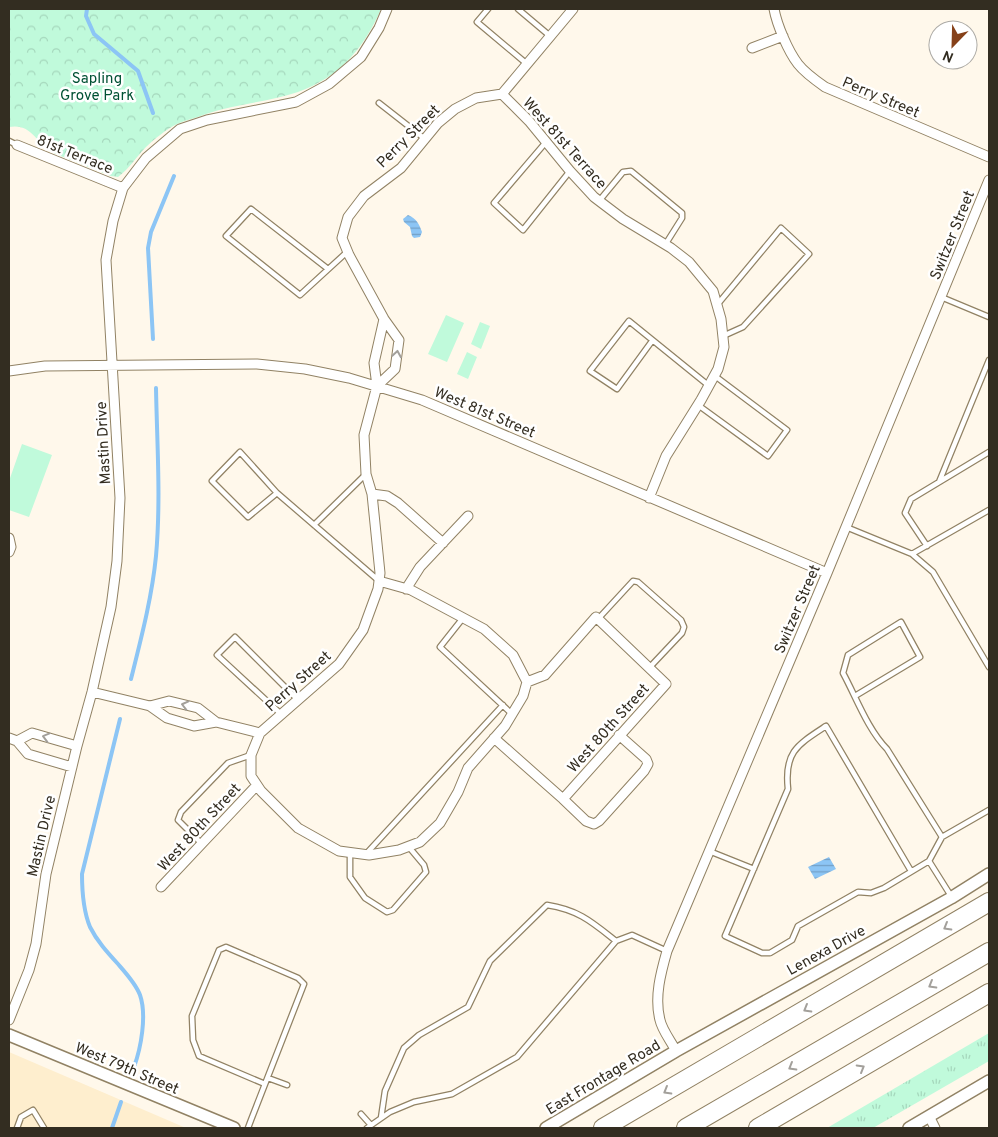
<svg xmlns="http://www.w3.org/2000/svg" width="998" height="1137" font-family="Overpass,sans-serif">
<style>
.built{fill:#feeece}
.grass{fill:url(#grass-tufts)}
.park{fill:url(#park-crowns)}
.pitch{fill:#c0fadb}
.water{fill:url(#water-rules)}
.lines{fill:none;stroke-linecap:round;stroke-linejoin:round}
.stream{stroke:#8cc5f5;stroke-width:4}
.service-casing{stroke:#918264;stroke-width:7}
.minor-casing{stroke:#918264;stroke-width:11}
.tertiary-casing{stroke:#918264;stroke-width:14}
.motorway-casing{stroke:#918264;stroke-width:20}
.service{stroke:#fff;stroke-width:4.5}
.minor{stroke:#fff;stroke-width:9}
.tertiary{stroke:#fff;stroke-width:11}
.motorway{stroke:#fff;stroke-width:18}
.oneway{stroke:#a3a09b}
.labels{text-anchor:middle;stroke-width:5;stroke-linejoin:round;paint-order:stroke}
.park-label{font-size:15px;fill:#005134;stroke:#fff}
.street-label{font-size:15px;fill:#332d21;stroke:#fff}
</style>
<defs>
<pattern id="grass-tufts" width="24" height="20" patternUnits="userSpaceOnUse" patternTransform="scale(1.25)"><rect width="24" height="20" fill="#c0fadb"/><path d="M3 7l-1-3M5 7V3M7 7l1-3M15 17l-1-3M17 17v-4M19 17l1-3" fill="none" stroke="#a5d7bc"/></pattern>
<pattern id="park-crowns" width="20" height="18" patternUnits="userSpaceOnUse" patternTransform="scale(1.25)"><rect width="20" height="18" fill="#c0fadb"/><path d="M2 6a3 3 0 1 1 6 0M12 15a3 3 0 1 1 6 0" fill="none" stroke="#a5d7bc"/></pattern>
<pattern id="water-rules" width="6" height="5" patternUnits="userSpaceOnUse" patternTransform="scale(1.25)"><rect width="6" height="5" fill="#8cc5f5"/><path d="M0 2.5h6" fill="none" stroke="#73a0c6"/></pattern>
</defs>
<rect width="100%" height="100%" fill="#fff8eb"/>
<path class="built" d="M9,1052L186,1128H9Z"/>
<path class="grass" d="M989,1033V1061L873,1128H827Z"/>
<path class="park" d="M9,9H381C364,48 340,77 298,92C268,102 236,104 206,114C196,118 186,120 177,124C167,129 154,139 146,147C136,157 130,168 118,177L111,176L51,152C35,141 31,123 9,127Z"/>
<path class="pitch" d="M446,315L464,323L447,362L428,354Z
M480,322L490,326L481,349L471,344Z
M467,352L477,357L468,379L457,374Z
M22,444L52,455L29,517L9,510V481Z"/>
<path class="water" d="M408,215C417,219 419,224 422,232L420,237L414,238L412,236L410,227L404,222L403,219Z
M829,857L836,869L815,879L808,867Z"/>
<g class="lines">
<path class="stream" d="M87,9L86,16L94,34L138,71L153,113
M153,339L148,248L151,232L174,176
M131,679C141,639 152,597 156,556C161,500 157,444 156,388
M120,719L82,874C82,891 83,910 90,927C97,941 107,952 118,964C125,972 136,984 140,995C147,1015 141,1048 134,1067
M112,1128L121,1102"/>
<defs>
<path id="service" d="M488,9L477,22L527,64
M518,9L550,36
M379,103L425,139
M9,141L17,145
M546,142L494,203L523,230L570,171
M599,201L623,172L631,171L682,213V218L665,245
M328,269L251,209L226,236L300,295L347,252
M941,297L989,317
M717,305L781,228L809,254L743,327L723,336
M652,341L617,389L590,371L629,321L708,385
M698,405L768,456L787,430L715,376
M939,482L989,360
M277,493L240,452L212,481L248,517L277,493L378,580
M314,525L366,474
M846,527L912,554L933,572L989,667
M927,546L905,513L911,499L989,452
M912,554L989,510
M463,618L440,647L512,714
M598,619L633,581L638,582L681,620L684,627L682,633L649,668
M855,696L920,657L901,622L848,655L843,673C856,697 868,730 887,749L942,837
M281,714L217,655L235,637L298,700
M202,844L178,820L181,812L228,763L251,755
M709,851L754,869
M350,853V877L365,898L387,912L393,910L426,872L424,865L408,846
M365,855L503,705
M929,861L942,837L989,810
M911,871L826,726C797,745 784,752 788,789L725,936L762,953H770L792,940L798,926L858,892L871,893L884,888L929,861L951,896
M268,1078L287,1085
M361,1114L370,1124
M381,1118L385,1091L404,1048L419,1035L468,1007L490,961L547,905C579,910 592,922 616,941
M17,1128L21,1117L33,1110L44,1128
M248,1128L251,1120L304,984L298,978L226,947L219,950L192,1016L193,1040L199,1056L265,1084
M367,1128L390,1112L414,1102L452,1094L517,1057L616,941L632,935L667,951"/>
<path id="minor" d="M774,9C777,25 788,51 798,64C805,73 815,80 825,87L989,157
M752,48L783,36
M502,94L529,121L570,171L594,197L623,219L671,248L689,262L713,291L721,319L724,347L718,369L701,400L666,456L649,498
M17,145L123,188
M9,371L45,366L257,364L305,369L349,378L422,400L827,573
M377,386L395,369L399,340L384,319L349,255L342,238L348,217L364,196L401,168L438,123L455,109L476,98L502,94L573,9
M372,494L387,496L398,503L443,543
M9,538L11,547L9,552
M379,581L411,590L484,629L513,655L527,682L523,696L505,726L468,768L458,792L440,823L420,842L399,850L369,855L339,851L298,828L261,791L251,776V755L260,733L339,664L363,630L378,589L380,573L372,494L366,474L364,435L377,386L374,363L384,319
M406,589L420,567L468,516
M92,692L150,706L167,718L194,726L216,722L260,733
M150,706L169,701L198,708L216,722
M9,738L17,741L28,754L72,767
M494,738L563,799L666,684L596,617L545,675L527,682
M17,741L32,733L77,746
M563,799L586,821L594,824L599,821L644,771L648,764L646,759L619,735
M161,887L257,785
M9,1020L29,970L36,944L46,874L77,746L92,692L111,607L117,561L120,498L106,260L113,221L123,188L146,158L180,129L207,120L296,102L329,84L361,57L379,28L387,9
M676,1051C671,1041 662,1030 660,1020C654,997 661,972 667,951L827,573L989,180
M929,1116L935,1128"/>
<path id="tertiary" d="M9,1035L234,1128
M546,1128L676,1051L951,898L989,874
M909,1128L989,1081"/>
<path id="motorway" d="M603,1128L989,902
M686,1128L989,952
M758,1128L989,993"/>
</defs>
<use href="#service" class="service-casing"/>
<use href="#minor" class="minor-casing"/>
<use href="#tertiary" class="tertiary-casing"/>
<use href="#motorway" class="motorway-casing"/>
<use href="#service" class="service"/>
<use href="#minor" class="minor"/>
<use href="#tertiary" class="tertiary"/>
<use href="#motorway" class="motorway"/>
</g>
<defs><path id="oneway-chevron" d="M-2-3.5L2.5 0L-2 3.5" fill="none" stroke-width="1.6" stroke-linecap="round" stroke-linejoin="round" transform="scale(1.25)"/></defs>
<g class="oneway">
<use href="#oneway-chevron" transform="translate(397 354) rotate(-81)"/>
<use href="#oneway-chevron" transform="translate(185 705) rotate(-166)"/>
<use href="#oneway-chevron" transform="translate(46 737) rotate(-165)"/>
<use href="#oneway-chevron" transform="translate(947 927) rotate(150)"/>
<use href="#oneway-chevron" transform="translate(932 985) rotate(150)"/>
<use href="#oneway-chevron" transform="translate(807 1009) rotate(150)"/>
<use href="#oneway-chevron" transform="translate(792 1067) rotate(150)"/>
<use href="#oneway-chevron" transform="translate(861 1068) rotate(-30)"/>
<use href="#oneway-chevron" transform="translate(667 1091) rotate(150)"/>
</g>
<g class="labels">
<g class="park-label">
<text x="97" y="83">Sapling<tspan x="97" dy="17">Grove Park</tspan></text>
</g>
<g class="street-label">
<text transform="translate(881 97) rotate(23)" y="5">Perry Street</text>
<text transform="translate(408 136) rotate(-45)" y="5">Perry Street</text>
<text transform="translate(565 143) rotate(48)" y="5">West 81st Terrace</text>
<text transform="translate(75 154) rotate(22)" y="5">81st Terrace</text>
<text transform="translate(952 235) rotate(-68)" y="5">Switzer Street</text>
<text transform="translate(485 412) rotate(23)" y="5">West 81st Street</text>
<text transform="translate(103 443) rotate(-93)" y="5">Mastin Drive</text>
<text transform="translate(797 609) rotate(-67)" y="5">Switzer Street</text>
<text transform="translate(298 681) rotate(-42)" y="5">Perry Street</text>
<text transform="translate(608 728) rotate(-48)" y="5">West 80th Street</text>
<text transform="translate(199 827) rotate(-47)" y="5">West 80th Street</text>
<text transform="translate(41 836) rotate(-77)" y="5">Mastin Drive</text>
<text transform="translate(826 950) rotate(-29)" y="5">Lenexa Drive</text>
<text transform="translate(127 1068) rotate(23)" y="5">West 79th Street</text>
<text transform="translate(603 1077) rotate(-31)" y="5">East Frontage Road</text>
</g>
</g>
<rect width="998" height="1137" fill="none" stroke="#332d21" stroke-width="20"/>
<g transform="translate(953 45) rotate(203)"><circle r="24" fill="#ffffff" stroke="#adaba6"/>
<path d="M0-4L9 19L0 12L-9 19Z" fill="#864119"/>
<text y="-8" font-size="14" font-weight="bold" text-anchor="middle" fill="#332d21">N</text>
</g>
</svg>
